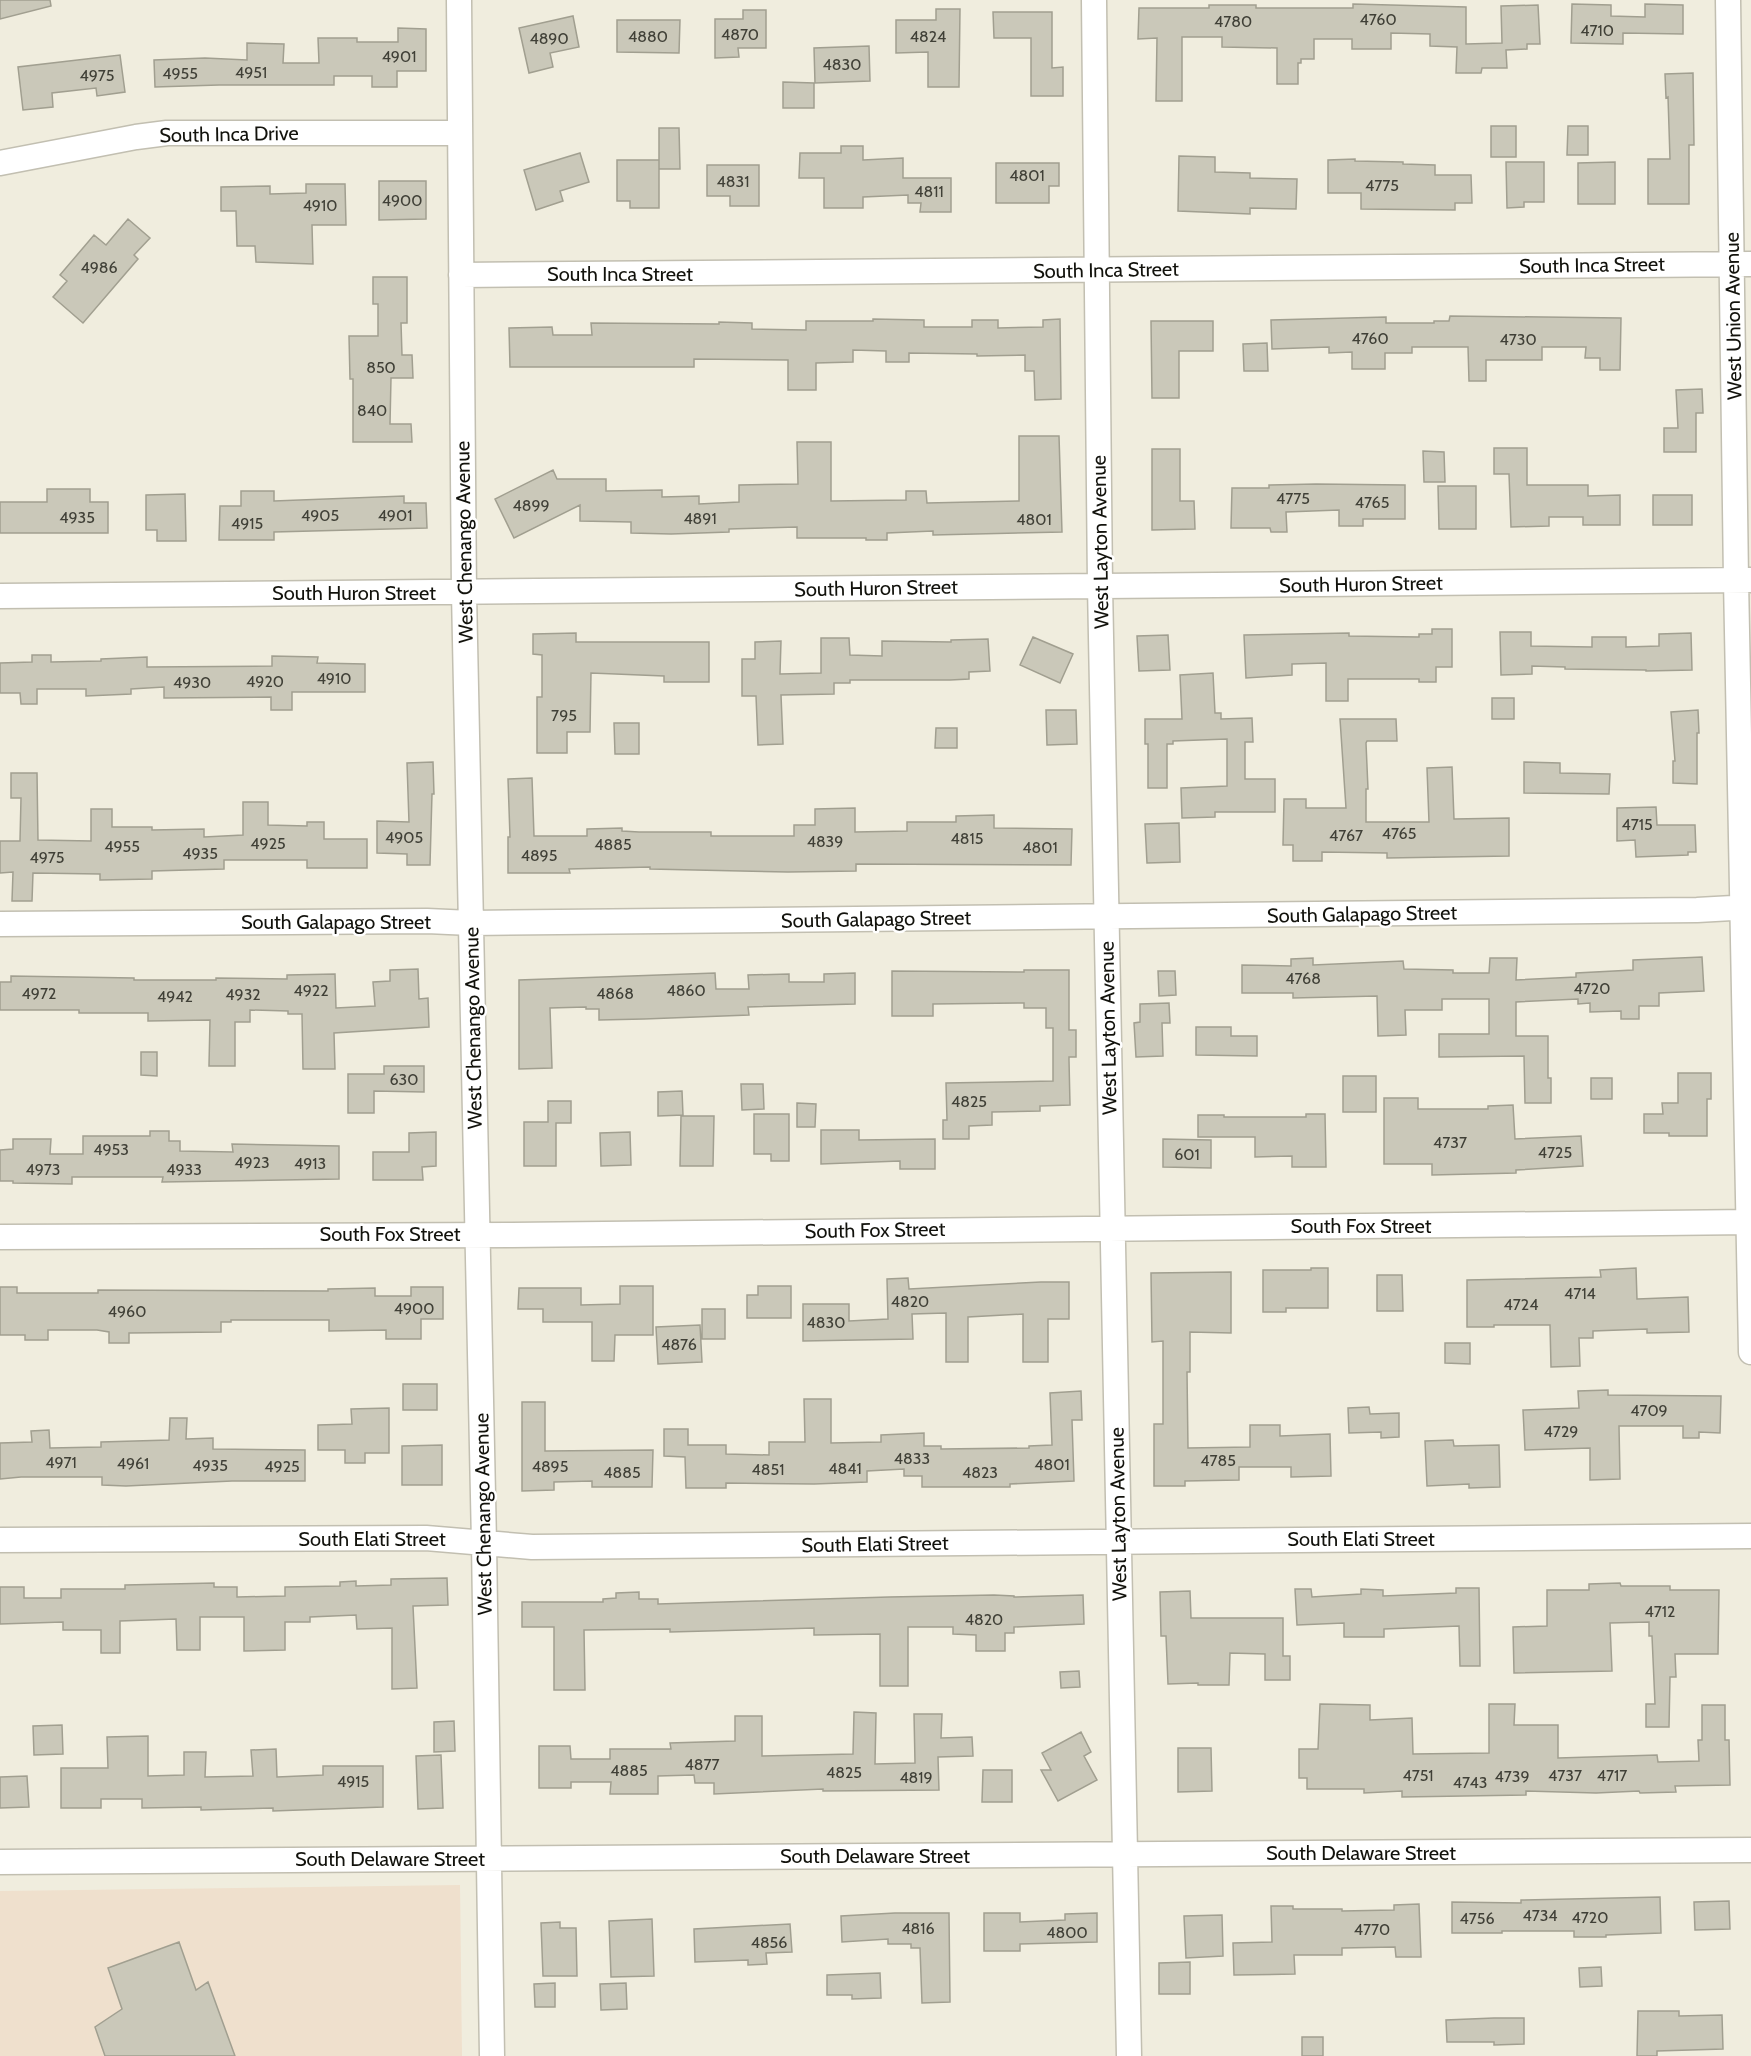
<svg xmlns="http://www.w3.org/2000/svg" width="1751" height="2056" font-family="Cabin,sans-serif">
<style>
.education{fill:#efe0cd}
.building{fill:#cac8b9;stroke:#a19f90;stroke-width:1.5}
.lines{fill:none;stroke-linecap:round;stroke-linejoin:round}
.minor-casing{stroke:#c2bfb1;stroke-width:27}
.minor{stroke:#fff;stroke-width:24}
.labels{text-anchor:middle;stroke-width:5;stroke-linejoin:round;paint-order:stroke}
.number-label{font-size:16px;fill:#404037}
.street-label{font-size:20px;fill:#12120c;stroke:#fff}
</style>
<rect width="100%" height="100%" fill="#f0edde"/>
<path class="education" d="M460,1885L462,2056H0V1891Z"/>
<path class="building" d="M0,0H50L51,6L0,19Z
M1353,4L1466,7V44L1502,43L1501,6L1538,5L1540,44H1527V49L1506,50L1507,68H1482L1481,73H1456L1457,47L1430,46V34L1391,33V49H1352V39H1314V59H1301V63H1298V84H1277V48L1222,47V37H1182V101H1156L1157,38L1138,39L1139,8H1209V5H1256V8H1353Z
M1572,4L1611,5V16L1645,17V4L1683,5V34L1623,33V44L1571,43Z
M936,9H960L959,87H928V52L896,53V20H936Z
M743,10H766V48H738L739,57L715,58V19H743Z
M993,12H1052V68L1063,67V96H1031V38H994Z
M573,16L579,47L550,53L553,67L529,73L519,28Z
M617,20H680L679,53L617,52Z
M398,28L426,29V71H397V87H372V76H334V85H219L155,87L154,60L205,58L247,60V43L284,44L283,63H319L318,38H357V42H398Z
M869,46L870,81L815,83L814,48Z
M120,55L125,92L97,96L96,88L52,93L53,107L23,110L18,67Z
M1693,73L1694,145H1689V204H1648V159H1670L1668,97L1666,98L1665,74Z
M783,82L814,83V108H783Z
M1491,126H1516V157H1491Z
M1568,126H1588V155H1567Z
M659,128H679L680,169H659Z
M841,146H863V160L903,158V178H951V212H920L921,203H908V195L863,197V208H824V178H799L800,153H841Z
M580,153L589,182L560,191L563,201L536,210L524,170Z
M1179,156L1215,157V172L1250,173V178L1297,179L1296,209L1250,208V214L1178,211Z
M1355,159V161L1403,162V164L1435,165V175H1471L1472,203H1455V210L1361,209V193H1328V160Z
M617,160H659V208H630V201H617Z
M1506,162H1544V202H1524V207L1507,208Z
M1615,162V204H1578V163Z
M996,163H1059V186H1049V203H996Z
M707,165H759V206H730V196H707Z
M379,181H426V219L379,220Z
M306,184H345L346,225H312L313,264L256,262L255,246H237L236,211H221V187L270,186V194L306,193Z
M128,219L150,238L134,255L138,259L83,323L53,297L67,281L60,275L94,235L106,245Z
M373,277H407V323H401L402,355H412L413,378H391L390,424H411L412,442H353V379H350L349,336H378V304H373Z
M1450,316L1621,318L1620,370H1600V358H1585L1586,347H1542V360H1486V381H1469L1468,347H1412V353H1385V369H1352V352L1329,353V347L1272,349L1271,320L1386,317V323H1434V321H1449Z
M873,319L924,320V327H972V320H998V328L1043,327V320L1060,319L1061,399L1035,400L1034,371H1025V355L977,356V354L909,353V362H886V351L853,350V362L816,363V390H788V360L694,359V367H510L509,328L552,327L553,335H592L591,323L719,324V322L752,323V329L806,330V321H873Z
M1151,321H1213V351H1179V398H1152Z
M1267,343L1268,371H1244L1243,344Z
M1702,389L1703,413H1696V452H1664V428H1678L1676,390Z
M1019,436H1059L1062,532L933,535V531L887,533V540H866V538H797V527L729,529V532L671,534L631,533V522L580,521V505L514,538L495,499L553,470L557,479H606V491L662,490V497L699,496V504L739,502V485L798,484L797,442H831V501L906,500V491H926L927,503L1019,501Z
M1494,448H1527V485H1588V496L1620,495V525H1583V517H1549V526L1511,527L1509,474H1494Z
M1152,449H1180V501H1194L1195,529L1152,530Z
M1423,451L1444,452L1445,482H1424Z
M1316,484L1405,485V519H1363V526H1339V510L1286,512L1287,532H1271L1270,528H1231L1232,488H1269V485Z
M1438,486H1476V529H1439Z
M47,489H90V502H108V533H0V502H47Z
M241,491H274V501L404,496V503H426L427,528L274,532V540H219L220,506H241Z
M185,494L186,541H157V530H146V495Z
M1653,495H1692V525H1653Z
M1432,629H1452V667H1436V682H1419V679H1348V701H1326V663L1292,664V675L1246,678L1244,635L1349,633V636L1419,637V634H1432Z
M1500,632H1531V646L1592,647V637H1626V647L1659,646V634L1691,633L1692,670L1646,671V670L1565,669V667L1532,666V674L1501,675Z
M576,633V642H709V682H664V676L591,673L590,732H567V753H537V697H542V655L533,654V634Z
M1168,635L1170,670L1139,671L1137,636Z
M1033,637L1073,654L1060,683L1020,665Z
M821,638H849L850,655L882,656V641L951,642V640L988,639L990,671L969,672V679L950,680H850V683H834V694L781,695L783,744L758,745L756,696H742V659H755V642L781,641L780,674L821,673Z
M32,655H51V662L101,661V659L147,657V667L272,666V656L318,657L317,663L365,664V692H292V710H271V697L164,698V687L131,689V694L86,696V689H37V704H21L20,693H0V663L32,662Z
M1213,673L1215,713H1221V719L1252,718L1253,742H1245V779H1275V812H1215V817L1182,818L1181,788L1227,786V739L1173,741V744H1167V788H1148V744H1145V719H1182L1180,675Z
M1492,698H1514V719H1492Z
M1046,710H1076L1077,744L1047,745Z
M1698,710L1699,733H1697V784L1673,783V761H1675L1671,712Z
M1340,719H1396L1397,741H1367L1366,743L1368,789H1366V822H1429L1427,768L1452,767L1454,819L1509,818V856L1387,858V853L1322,852V861H1293V845H1283L1284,799H1306V808H1346Z
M614,723H639V754H615Z
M936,728H957V748H935Z
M433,762L434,794H432L430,865H407V854L377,853V821L409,822L407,763Z
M1524,762L1560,763V773L1610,774L1609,794L1524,793Z
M11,773H37L38,840L91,841V809H112V827H152V830L204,829V837L243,835V802H268V825L307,826V822H324V839H367V868H307V860H224V869L152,871V879L100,880V874L33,873L32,901H12L13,872L0,873V841H20L21,798H11Z
M532,778L534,836H587V829L622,828V831L639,832H711V836H794V825H815V809L855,808V832L907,831V822H956V816L994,815V828L1072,829L1071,865L856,864V871L788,872L650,869V867L569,869L570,873H508V837H510L508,779Z
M1656,807L1657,825H1695L1696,852H1688V855L1636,857L1635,840L1617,841V808Z
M1179,823L1180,862L1147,863L1145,824Z
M1702,957L1704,991L1659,993V1006H1639V1019H1621V1011L1590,1012V1003L1578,1004V999L1516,1002V1036H1548V1078H1551V1103H1525L1524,1056L1439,1057V1034H1489V999H1442V1010H1405L1406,1035L1378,1036L1377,996L1293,998V993H1242V965L1291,966V959L1313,958V965L1403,961L1404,969L1453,970V973H1489L1490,958H1517L1516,980L1576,977V973L1633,970V960Z
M418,969L419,999L428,998L429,1027L334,1033L335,1069H303L302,1014H288V1011L250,1010V1022H235V1066H209L210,1020L148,1021V1013H79V1010H0V982H11V976L134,978V980H216V978L287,979V975L335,974L336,1008L375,1006L373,982L390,981V970Z
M1024,970H1069V1030H1076V1057H1069V1060L1070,1105L1040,1106V1111L992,1112V1125L969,1126V1139H943V1120H947L946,1083L1053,1081V1028H1046V1008H1024V1003L933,1004V1016H892V971L1024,972Z
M1158,971H1175L1176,995L1159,996Z
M715,973L716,989H749L748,975L789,974V982H824V974L855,973V1004L748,1007L749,1015L644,1019L599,1020V1009H586V1007L550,1008L552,1068L519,1069V980Z
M1169,1003L1170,1023H1162L1163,1056L1136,1057L1134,1023L1140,1022V1004Z
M1196,1027H1231V1036H1257V1056L1196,1055Z
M141,1052H157V1076L141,1075Z
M384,1066H424V1092L374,1091V1113H348V1074H384Z
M1678,1073H1711V1099H1707V1136H1669V1133H1644V1114H1663L1662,1103H1678Z
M1343,1076H1376V1112H1343Z
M1591,1078H1612V1099H1591Z
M741,1084H763L764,1109L742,1110Z
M682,1091L683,1115L658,1116V1092Z
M1384,1098H1418V1109H1488V1106L1513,1105L1515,1139L1581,1136L1583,1166L1516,1170V1173L1432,1175V1164H1384Z
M548,1101H571V1123H556V1166H524V1122H548Z
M797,1103L816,1104L815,1127H797Z
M754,1114H789V1161H771V1154H754Z
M1306,1114H1325L1326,1167H1292V1156L1255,1157V1137H1198V1115H1224V1117H1306Z
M681,1116H714L713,1166H680Z
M821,1130H859V1140L935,1139V1169H900V1161L821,1164Z
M150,1131H169V1141H180V1151L233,1152L232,1144L339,1146V1179L162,1182L163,1177H72V1184L13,1183V1181H0V1150L13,1149V1139H51L50,1154H83V1136H150Z
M436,1132V1166L422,1167L423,1180H373V1152H409V1133Z
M630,1132L631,1165L601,1166L600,1133Z
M1163,1139L1211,1140V1168L1163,1167Z
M1311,1268H1328V1308H1286V1312H1263V1270H1311Z
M1636,1268L1637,1299L1688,1297L1689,1332L1647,1333V1329L1593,1331V1338H1579L1580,1366L1551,1367L1550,1325H1494V1327H1467V1280L1601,1277L1600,1270Z
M1231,1272V1333L1190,1332V1372H1187L1188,1448L1250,1447V1425H1280V1436L1330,1434L1331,1476L1291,1477V1467H1239V1480L1185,1481V1486H1154V1424H1163V1341L1152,1342L1151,1273Z
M1377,1275H1402L1403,1311H1377Z
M908,1278L909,1289L1041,1282H1069V1319H1048V1362H1023V1314L968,1317V1362H946V1313L912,1314L913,1339L803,1341V1304H849V1321L888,1319L887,1279Z
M620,1286H653V1335H615L614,1361H592V1322H543V1309H518L519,1288H581V1305L620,1304Z
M758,1286H791V1318H747V1295H758Z
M0,1287H17V1293H98V1290L328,1291V1289L375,1288V1296H411V1287H443V1319H421V1339H386V1330L329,1331V1320H231V1322H221V1332L129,1333V1343H109V1332L97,1330H48V1340H25V1335H0Z
M702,1309H725V1339H702Z
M700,1325L702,1362L658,1364L656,1327Z
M1445,1343H1470V1364L1445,1363Z
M403,1384H437V1410H403Z
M1608,1390V1395L1721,1396L1720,1433L1699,1432V1438H1683V1426H1619L1620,1479L1590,1480V1448L1525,1450L1523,1410L1579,1408L1578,1391Z
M1081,1391L1082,1420H1072L1074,1481L1010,1484V1487H922V1476H904V1469L867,1471V1482L814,1484L726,1483V1488H686L685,1457L664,1456V1429H688V1445H726V1454L769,1455V1442H805L804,1399H831V1443L881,1442V1435L924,1433V1446H941V1449L1029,1448V1446L1052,1445L1050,1393Z
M522,1402H545V1451L653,1450L652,1487H592V1481L554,1482V1490L522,1491Z
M1369,1407L1370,1414L1399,1413V1437L1381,1438V1432L1349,1433L1348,1408Z
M389,1408V1453H365V1463H345V1450H318V1425L352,1424L351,1409Z
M170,1418H187L186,1439L213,1438V1449L305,1450V1481H232L126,1486L102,1485V1477H21L0,1479V1443L32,1442L31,1431L49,1430L50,1448L101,1447V1442L169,1440Z
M1453,1440L1454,1446L1499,1445L1500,1487L1469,1488V1484L1427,1486L1425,1441Z
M442,1445V1485H402V1446Z
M447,1578L448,1605L413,1606L417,1688L392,1689V1628L357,1629L356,1615L310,1617V1622H285V1650L244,1651V1617H200V1650H177L176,1619L120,1621V1653H101V1630H63V1622L0,1624V1587H24V1598H61V1589H125V1585L214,1583V1587H237V1597L285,1596V1587L340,1586V1582L356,1581V1586L391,1585V1579Z
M1620,1583L1621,1586H1670V1590H1719L1718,1654H1675L1676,1677H1670L1669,1727H1646V1704H1655L1652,1636H1649V1622L1610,1623L1612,1671L1514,1673L1513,1627L1547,1626V1590H1589V1584Z
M1456,1588H1479L1480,1666H1460L1459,1626L1384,1629V1637H1344V1623L1297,1625L1295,1589H1311L1312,1597L1361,1594V1589L1383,1590V1596L1456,1593Z
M1190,1591L1191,1618H1283V1656H1290V1680H1265V1654L1230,1653L1229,1685H1198V1683L1168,1684L1166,1636H1161L1160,1592Z
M639,1592V1599H658V1604L889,1597L994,1595L1014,1596V1597L1083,1595L1084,1624L1014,1627V1633H1005V1651H976V1635L953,1634V1627H908V1686H880V1634L814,1635V1628L670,1632V1629L584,1630L585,1690H554V1627H522V1602H603V1599L616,1598V1593Z
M1079,1671L1080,1687L1061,1688L1060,1672Z
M1320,1704L1370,1705V1720L1412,1718L1413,1754L1489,1753V1704H1515L1514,1725H1558V1758L1657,1755L1658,1762L1699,1761L1698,1740H1702V1705H1725V1740H1729L1730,1785L1675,1786L1676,1792L1640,1793L1639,1791L1596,1793L1526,1791V1795L1402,1797V1791L1364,1793V1789H1307V1778H1299V1749H1318Z
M854,1712L876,1713L875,1764L915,1763L914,1714H942L941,1738L972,1737L973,1756L938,1757L939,1790L823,1791V1789L714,1794V1783H695L694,1775L658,1776V1794H610L611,1782H571V1788H539V1746H570L571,1759H610V1749H671L670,1743L735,1741V1716H762V1756L853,1754Z
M454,1721L455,1751L434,1752V1722Z
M62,1725L63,1754L34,1755L33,1726Z
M1081,1732L1091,1752L1084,1756L1097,1780L1058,1801L1041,1770H1051L1042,1753Z
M148,1736V1776L184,1775V1752H206L205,1777L253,1776L251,1750L276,1749L277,1777L323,1775V1766H383V1807L273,1811V1808L201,1810V1807L142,1808V1799H101V1808H61V1768H108L107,1737Z
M1178,1748H1211L1212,1791L1178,1792Z
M441,1755L443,1808L418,1809L416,1756Z
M983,1770H1012V1802H982Z
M27,1776L29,1807L0,1808V1777Z
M1660,1897L1661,1933L1606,1935V1937H1574V1931H1502V1933H1452V1902L1521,1903V1900Z
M1729,1901L1730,1929L1695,1930L1694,1902Z
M1419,1904L1421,1957H1396L1395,1947L1342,1948V1955H1294L1295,1974L1234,1975L1233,1943L1272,1942L1271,1906H1293V1909H1342V1911L1394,1910V1905Z
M895,1913H949L950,2002L922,2003L920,1948H911V1944H888V1939L842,1942L841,1916Z
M984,1913H1020V1922L1065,1920V1914L1097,1913V1942L1020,1944V1951H984Z
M1222,1915L1223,1956L1186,1958L1184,1916Z
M652,1919L654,1976L611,1977L609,1921Z
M560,1922V1928H576L577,1976H543L541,1923Z
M790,1924L792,1952L766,1953L767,1964L748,1965V1960L695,1962L694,1929Z
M179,1942L196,1990L208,1982L235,2056H105L95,2027L122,2009L108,1968Z
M1190,1962V1994H1159V1963Z
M1601,1967L1602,1986L1580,1987L1579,1968Z
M880,1973L881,1998L852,1999V1995H827V1975Z
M555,1983V2007H535L534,1984Z
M626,1983L627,2009L601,2010L600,1984Z
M1638,2011H1679V2016L1722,2015L1723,2049L1657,2051V2056H1637Z
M1494,2018H1524V2044L1494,2045V2042H1447L1446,2020Z
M1302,2037H1323V2056H1302Z"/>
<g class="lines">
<defs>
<path id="minor" d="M459,0L464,593L484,1543L492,2056
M1094,0L1100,586L1129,2056
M1728,0L1736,580L1751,1352
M0,163L136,137L167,133H460
M461,275L1751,264
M0,596L1751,580
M0,924L427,921L471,923L1697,910L1751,907
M0,1237L512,1235L1751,1222
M0,1540L426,1538L532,1547L1751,1536
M0,1862L1751,1850"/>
</defs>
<use href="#minor" class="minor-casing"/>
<use href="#minor" class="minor"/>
</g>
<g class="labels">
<g class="number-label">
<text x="1378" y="25">4760</text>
<text x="1233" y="27">4780</text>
<text x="1597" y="36">4710</text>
<text x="740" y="40">4870</text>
<text x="648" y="42">4880</text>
<text x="928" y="42">4824</text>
<text x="549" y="44">4890</text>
<text x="399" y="62">4901</text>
<text x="842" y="70">4830</text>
<text x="251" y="78">4951</text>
<text x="180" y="79">4955</text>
<text x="97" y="81">4975</text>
<text x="1027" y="181">4801</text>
<text x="733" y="187">4831</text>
<text x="1382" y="191">4775</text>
<text x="929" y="197">4811</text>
<text x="402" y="206">4900</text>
<text x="320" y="211">4910</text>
<text x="99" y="273">4986</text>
<text x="1370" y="344">4760</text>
<text x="1518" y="345">4730</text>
<text x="381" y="373">850</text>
<text x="372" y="416">840</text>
<text x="1293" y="504">4775</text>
<text x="1372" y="508">4765</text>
<text x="531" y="511">4899</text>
<text x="320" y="521">4905</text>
<text x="395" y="521">4901</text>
<text x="77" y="523">4935</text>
<text x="700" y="524">4891</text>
<text x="1034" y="525">4801</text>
<text x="247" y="529">4915</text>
<text x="334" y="684">4910</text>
<text x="265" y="687">4920</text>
<text x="192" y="688">4930</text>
<text x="564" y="721">795</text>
<text x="1637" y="830">4715</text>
<text x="1399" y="839">4765</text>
<text x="1346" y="841">4767</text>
<text x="404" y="843">4905</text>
<text x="967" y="844">4815</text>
<text x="825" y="847">4839</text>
<text x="268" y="849">4925</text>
<text x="613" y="850">4885</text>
<text x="122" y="852">4955</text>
<text x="1040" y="853">4801</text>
<text x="200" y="859">4935</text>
<text x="539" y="861">4895</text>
<text x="47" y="863">4975</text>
<text x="1303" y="984">4768</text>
<text x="1592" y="994">4720</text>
<text x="311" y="996">4922</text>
<text x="686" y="996">4860</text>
<text x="39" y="999">4972</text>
<text x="615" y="999">4868</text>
<text x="243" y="1000">4932</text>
<text x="175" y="1002">4942</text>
<text x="404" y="1085">630</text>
<text x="969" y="1107">4825</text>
<text x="1450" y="1148">4737</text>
<text x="111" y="1155">4953</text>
<text x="1555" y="1158">4725</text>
<text x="1187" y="1160">601</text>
<text x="252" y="1168">4923</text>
<text x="310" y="1169">4913</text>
<text x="43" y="1175">4973</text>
<text x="184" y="1175">4933</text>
<text x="1580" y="1299">4714</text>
<text x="910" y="1307">4820</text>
<text x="1521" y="1310">4724</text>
<text x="414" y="1314">4900</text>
<text x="127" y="1317">4960</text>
<text x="826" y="1328">4830</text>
<text x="679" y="1350">4876</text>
<text x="1649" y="1416">4709</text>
<text x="1561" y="1437">4729</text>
<text x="912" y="1464">4833</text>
<text x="1218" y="1466">4785</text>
<text x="61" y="1468">4971</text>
<text x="133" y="1469">4961</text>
<text x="1052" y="1470">4801</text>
<text x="210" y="1471">4935</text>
<text x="282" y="1472">4925</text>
<text x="550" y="1472">4895</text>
<text x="845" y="1474">4841</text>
<text x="768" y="1475">4851</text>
<text x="622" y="1478">4885</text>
<text x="980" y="1478">4823</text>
<text x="1660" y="1617">4712</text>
<text x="984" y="1625">4820</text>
<text x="702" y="1770">4877</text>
<text x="629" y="1776">4885</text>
<text x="844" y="1778">4825</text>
<text x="1418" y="1781">4751</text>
<text x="1565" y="1781">4737</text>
<text x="1612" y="1781">4717</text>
<text x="1512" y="1782">4739</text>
<text x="916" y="1783">4819</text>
<text x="353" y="1787">4915</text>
<text x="1470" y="1788">4743</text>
<text x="1540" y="1921">4734</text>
<text x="1590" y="1923">4720</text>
<text x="1477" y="1924">4756</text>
<text x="918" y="1934">4816</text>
<text x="1372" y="1935">4770</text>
<text x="1067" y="1938">4800</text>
<text x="769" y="1948">4856</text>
</g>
<g class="street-label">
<text transform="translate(229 134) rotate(-1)" y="7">South Inca Drive</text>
<text transform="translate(1592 265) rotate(-1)" y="7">South Inca Street</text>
<text transform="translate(1106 270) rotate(-1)" y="7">South Inca Street</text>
<text x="620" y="281">South Inca Street</text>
<text transform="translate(1733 316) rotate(-91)" y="7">West Union Avenue</text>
<text transform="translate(464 542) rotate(-91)" y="7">West Chenango Avenue</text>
<text transform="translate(1100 542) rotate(-91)" y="7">West Layton Avenue</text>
<text transform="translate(1361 584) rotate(-1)" y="7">South Huron Street</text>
<text transform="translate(876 588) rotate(-1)" y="7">South Huron Street</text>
<text x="354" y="600">South Huron Street</text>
<text transform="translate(1362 914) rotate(-1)" y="7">South Galapago Street</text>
<text transform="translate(876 919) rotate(-1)" y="7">South Galapago Street</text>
<text x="336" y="929">South Galapago Street</text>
<text transform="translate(473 1028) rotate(-91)" y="7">West Chenango Avenue</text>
<text transform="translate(1108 1028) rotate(-91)" y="7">West Layton Avenue</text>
<text x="1361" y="1233">South Fox Street</text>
<text transform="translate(875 1230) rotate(-1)" y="7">South Fox Street</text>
<text x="390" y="1241">South Fox Street</text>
<text transform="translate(483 1514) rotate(-91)" y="7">West Chenango Avenue</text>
<text transform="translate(1118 1514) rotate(-91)" y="7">West Layton Avenue</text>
<text x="372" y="1546">South Elati Street</text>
<text x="1361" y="1546">South Elati Street</text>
<text transform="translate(875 1544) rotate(-1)" y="7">South Elati Street</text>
<text x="1361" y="1860">South Delaware Street</text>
<text x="875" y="1863">South Delaware Street</text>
<text x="390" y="1866">South Delaware Street</text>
</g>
</g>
</svg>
